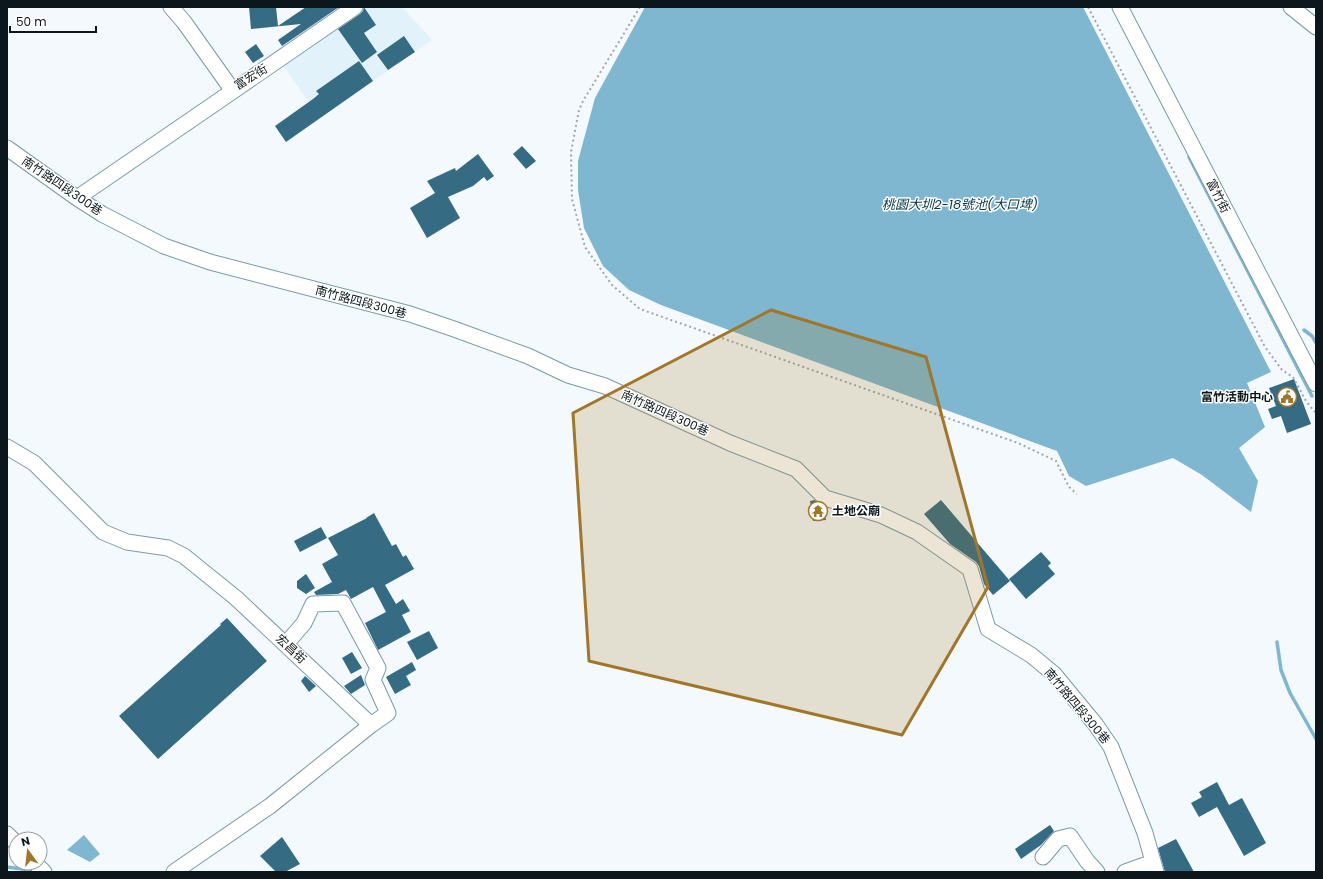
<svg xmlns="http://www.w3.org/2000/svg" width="1323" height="879" font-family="Poppins,'Noto Sans TC',sans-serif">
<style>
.built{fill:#e2f2fa}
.water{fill:#7fb7d0}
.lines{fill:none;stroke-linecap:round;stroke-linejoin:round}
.stream{stroke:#7fb7d0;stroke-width:3.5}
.building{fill:#356c83}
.minor-casing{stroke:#7b9aa8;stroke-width:17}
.path{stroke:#9fa7ab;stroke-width:2;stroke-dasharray:2 3;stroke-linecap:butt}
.minor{stroke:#fff;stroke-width:15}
.marked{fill:#a27627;fill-opacity:0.2;stroke:#a27627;stroke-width:3;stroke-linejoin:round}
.labels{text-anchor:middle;stroke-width:3;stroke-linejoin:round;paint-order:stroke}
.street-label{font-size:12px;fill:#0b171c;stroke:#fff}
.poi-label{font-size:12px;font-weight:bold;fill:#0b171c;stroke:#fff;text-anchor:end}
.water-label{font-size:13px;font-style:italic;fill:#033749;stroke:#fff}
</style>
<rect width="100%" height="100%" fill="#f3f9fc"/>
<path class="built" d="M365,7H402L432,40L320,118L282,64Z"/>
<path class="water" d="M645,7H1083L1271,372L1247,383L1265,427L1239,448L1258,481L1251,512L1202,475L1173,458L1086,486L1069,476L1057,451L661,305L629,290L603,266L584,228L578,190V161L595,98Z
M84,835L100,854L90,862L67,850Z"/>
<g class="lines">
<path class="stream" d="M1189,157L1312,396
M1304,330L1312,336L1316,343
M1277,642L1281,670L1290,693L1316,739
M7,867L36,871"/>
</g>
<path class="building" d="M249,7H276L278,26L306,7H339L282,46L278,40L301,24L251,29Z
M364,7L376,25L364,33L377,52L362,63L338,29L360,14L363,11Z
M404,36L415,52L388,70L377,55Z
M256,44L264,56L253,63L245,52Z
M359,61L373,81L286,142L275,126L313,99L319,94L316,91Z
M522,146L536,161L526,169L513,154Z
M478,154L494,176L487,181L484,177L473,186L448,197L460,218L427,238L410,208L435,193L427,181L455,168L456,171Z
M1294,379L1311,424L1287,433L1281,416L1272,419L1268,409L1276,406L1269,388Z
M815,500L823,507L826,520L813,521L810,501Z
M941,500L1010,581L993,595L984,584L979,566L976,562L950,544L924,514Z
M374,513L392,546L396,544L403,557L406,555L414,569L385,585L396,604L403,599L410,611L402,615L411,632L378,650L365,623L386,612L373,587L351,599L346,590L338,594L316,595L314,592L332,582L322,564L338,555L328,538L367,518H366Z
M321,527L327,538L300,552L294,541Z
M1041,552L1051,563L1048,566L1055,574L1026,599L1009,579Z
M306,574L315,588L306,594L297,588V581Z
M227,618L267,661L158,759L119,716L221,625L220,624Z
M429,631L438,648L417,660L407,642Z
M352,652L362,668L351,674L342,658Z
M412,662L416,670L406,676L411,685L395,694L386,677Z
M361,675L365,685L351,694L344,686Z
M305,676L316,686L309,692L301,681Z
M1217,782L1229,805L1242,798L1266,843L1244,856L1217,807L1199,817L1191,803L1202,797L1199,792Z
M1050,825L1054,831L1041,845L1021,859L1015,849Z
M282,837L300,864L285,872H276L260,856Z
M1176,839L1194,872H1165L1158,848Z"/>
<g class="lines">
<defs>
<path id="minor" d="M171,7L184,22L233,91L355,7
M1120,7L1316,384
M1291,7L1316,27
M7,148L77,198L102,214L164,246L210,262L410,314L454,329L528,356L568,375L605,386L730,443L796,469L825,498L881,515L917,532L970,569L988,629L1031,655L1054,674L1096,725L1111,747L1145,833L1156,872
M77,198L233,91
M7,447L34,463L103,532L127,542L168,548L184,556L236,598L371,725
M7,834L16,843
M1043,857L1058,839L1070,836L1087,861L1097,872
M35,863L44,872
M174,872L270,806L371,725L388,713L373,680L378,668L343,603L313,604L304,623L286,644
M1125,872L1153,862"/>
</defs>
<use href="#minor" class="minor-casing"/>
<path class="path" d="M640,7L583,101L579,110L571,152L572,199L585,247L612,285L640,309L1018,443L1056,461L1069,487L1077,494
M1088,7L1265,347L1282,370L1293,377L1306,401L1314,411L1316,412"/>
<use href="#minor" class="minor"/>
</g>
<path class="marked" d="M771,310L926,357L988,587L902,735L589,661L573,413Z"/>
<defs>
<symbol id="civic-ring" viewBox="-11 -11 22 22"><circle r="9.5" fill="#fff" stroke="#a27627" stroke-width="1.5"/><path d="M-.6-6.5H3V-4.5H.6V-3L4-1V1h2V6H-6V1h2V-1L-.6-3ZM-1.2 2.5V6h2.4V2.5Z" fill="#a27627"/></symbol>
<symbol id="temple-ring" viewBox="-11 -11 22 22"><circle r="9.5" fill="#fff" stroke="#a27627" stroke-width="1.5"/><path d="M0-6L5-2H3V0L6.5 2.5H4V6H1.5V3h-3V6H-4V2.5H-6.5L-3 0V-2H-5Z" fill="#a27627"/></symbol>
</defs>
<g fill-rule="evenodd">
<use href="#civic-ring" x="1276" y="386" width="22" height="22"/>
<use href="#temple-ring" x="807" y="500" width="22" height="22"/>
</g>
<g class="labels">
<g class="street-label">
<text transform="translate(251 77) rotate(-32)" y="4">富宏街</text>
<text transform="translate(62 186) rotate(34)" y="4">南竹路四段300巷</text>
<text transform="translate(1218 196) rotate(63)" y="4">富竹街</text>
<text transform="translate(361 302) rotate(15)" y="4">南竹路四段300巷</text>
<text transform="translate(665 413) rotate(24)" y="4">南竹路四段300巷</text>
<text transform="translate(291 649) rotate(43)" y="4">宏昌街</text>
<text transform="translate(1077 706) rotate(50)" y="4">南竹路四段300巷</text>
</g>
<g class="poi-label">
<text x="1273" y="401">富竹活動中心</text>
<text x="832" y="515" text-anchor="start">土地公廟</text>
</g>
<g class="water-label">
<text x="960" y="209">桃園大圳2-18號池(大口埤)</text>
</g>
</g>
<rect width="1323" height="879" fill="none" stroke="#0b171c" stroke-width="16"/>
<g transform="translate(28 851) rotate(345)"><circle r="19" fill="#ffffff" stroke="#9da2a4"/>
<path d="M0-3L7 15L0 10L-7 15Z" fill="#a27627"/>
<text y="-6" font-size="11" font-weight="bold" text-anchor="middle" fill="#0b171c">N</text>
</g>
<path d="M10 26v6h86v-6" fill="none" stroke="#0b171c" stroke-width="2"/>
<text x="16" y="26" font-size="12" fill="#0b171c" stroke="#ffffff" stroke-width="3" paint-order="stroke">50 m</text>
</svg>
